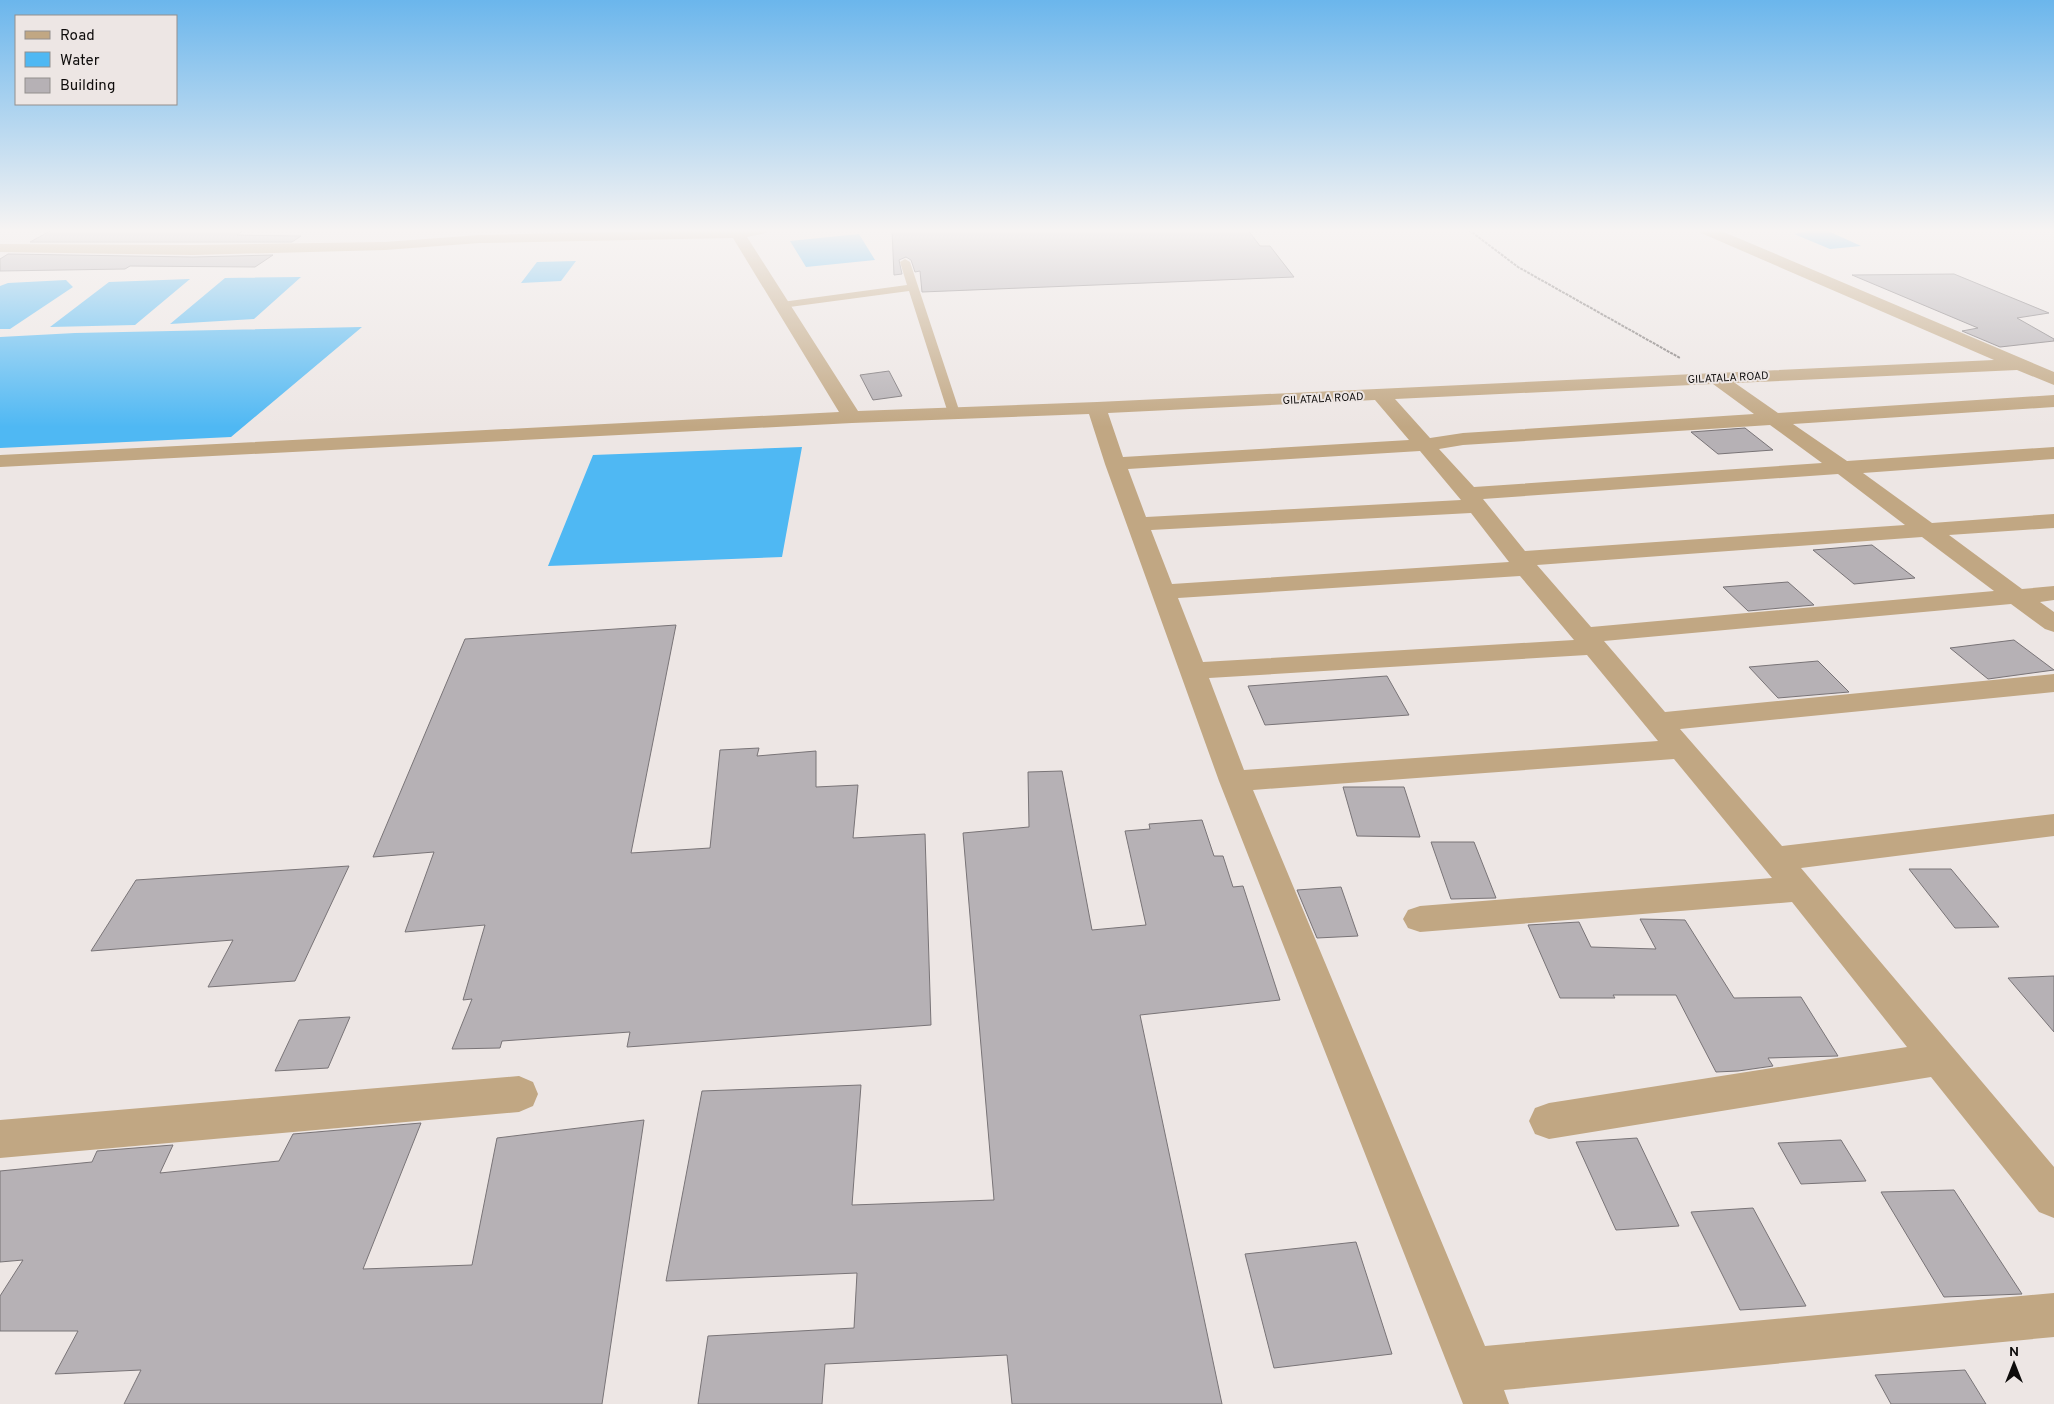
<svg xmlns="http://www.w3.org/2000/svg" width="2054" height="1404" font-family="Overpass,sans-serif">
<style>
.water{fill:#4fb8f3}
.building{fill:#b6b1b5;stroke:#797477}
.lines{fill:none;stroke-linecap:round;stroke-linejoin:round}
.path{stroke:#7b7675;stroke-width:2;stroke-dasharray:3 1;stroke-linecap:butt}
.lane{fill:#c1a783;fill-rule:evenodd}
.street{fill:#c1a783;fill-rule:evenodd}
.labels{text-anchor:middle;stroke-width:4;stroke-linejoin:round;paint-order:stroke}
.far-street-label{font-size:11px;fill:#0e0c0b;stroke:#ede6e4}
</style>
<rect width="100%" height="100%" fill="#ede6e4"/>
<path class="water" d="M1810,230H1826L1861,246L1830,249L1794,234Z
M859,234L875,260L806,267L790,241Z
M576,261L561,281L521,283L537,262Z
M301,277L254,319L170,324L225,278Z
M190,279L135,325L50,327L109,282Z
M66,280L73,287L10,329H0V286L8,283Z
M362,327L231,437L0,448V337L75,333Z
M802,447L782,557L548,566L593,455Z"/>
<path class="building" d="M52,230H244L237,235L301,236L292,242H30Z
M892,230H1248L1260,246H1270L1294,277L922,292L920,271L915,272L911,260L906,257L899,260L902,274L894,275Z
M8,254L193,257L273,255L255,267L130,266L125,269L0,271V259Z
M1954,274L2049,313L2017,318L2054,339V341L2000,347L1962,331L1978,328L1852,275Z
M889,371L902,396L873,400L860,375Z
M1745,428L1773,450L1718,454L1691,432Z
M1872,545L1915,578L1854,584L1813,550Z
M1788,582L1814,605L1748,611L1723,587Z
M676,625L631,853L710,848L720,750L759,748L757,756L816,751V787L858,785L853,838L925,834L931,1025L627,1047L630,1032L502,1041L500,1048L452,1049L472,999L463,1000L485,925L405,932L434,852L373,857L465,639Z
M2014,640L2054,670L1988,679L1950,648Z
M1818,661L1849,692L1778,698L1749,667Z
M1387,676L1409,715L1265,725L1248,686Z
M1062,771L1092,930L1146,925L1125,831L1150,829L1149,824L1202,820L1214,856H1223L1233,887L1243,886L1280,1000L1140,1015L1222,1404H1012L1007,1355L825,1364L822,1404H698L708,1336L854,1328L857,1273L666,1281L702,1091L861,1085L852,1205L994,1200L963,833L1029,827L1028,772Z
M1343,787H1404L1420,837L1357,836Z
M1431,842H1474L1496,898L1451,899Z
M349,866L295,981L208,987L233,940L91,951L136,880Z
M1909,869H1951L1999,927L1955,928Z
M1341,887L1358,936L1317,938L1297,890Z
M1640,919L1685,920L1734,998L1801,997L1838,1056L1768,1058L1773,1066L1738,1071L1716,1072L1676,995H1613L1615,998H1560L1528,925L1579,922L1591,947L1656,949Z
M2054,976V1032L2008,978Z
M350,1017L328,1068L275,1071L299,1020Z
M644,1120L602,1404H124L141,1370L55,1374L78,1331H0V1296L23,1260L0,1262V1171L92,1162L97,1151L173,1145L160,1173L279,1161L293,1134L421,1123L363,1269L472,1265L497,1138Z
M1637,1138L1679,1226L1616,1230L1576,1142Z
M1841,1140L1866,1181L1801,1184L1778,1143Z
M1954,1190L2022,1294L1944,1297L1881,1192Z
M1753,1208L1806,1306L1740,1310L1691,1212Z
M1356,1242L1392,1354L1274,1368L1245,1254Z
M1965,1370L1986,1404H1891L1875,1375Z"/>
<g class="lines">
<path class="path" d="M1469,230L1518,267L1680,358"/>
<path class="lane" d="M905,259L910,262L960,413L958,416L954,417L948,413L909,291L782,308L777,305L782,302L907,285L900,262Z"/>
<path class="street" d="M705,230H768L766,233L747,237L858,411L1097,402L1994,360L1701,233L1699,230H1719L2054,372V385L2017,370L1735,383L1778,413L2054,395V407L1793,424L1847,461L2054,447V459L1863,473L1932,523L2054,514V528L1949,535L2022,589L2054,586V600L2040,602L2054,612V632L2045,629L2011,604L1604,641L1665,712L2054,674V692L1680,729L1782,846L2054,814V836L1801,868L2054,1167V1218L2039,1212L1931,1077L1549,1139L1535,1134L1529,1121L1535,1108L1549,1103L1907,1047L1792,902L1420,932L1408,928L1403,919L1408,910L1420,906L1772,878L1674,759L1253,790L1485,1346L2054,1293V1337L1504,1390L1509,1404H1463L1219,781L1105,464L1089,414L852,423L0,467V455L839,412L733,238L479,243L385,250L193,255L0,252V244L193,245L385,242L479,235ZM1713,384L1754,414L1463,433L1430,438L1395,399ZM1375,400L1409,440L1123,457L1108,413ZM1770,425L1822,463L1474,487L1439,449L1463,445ZM1420,451L1461,500L1146,517L1128,469ZM1838,474L1905,525L1525,551L1483,499ZM1471,513L1509,562L1172,584L1151,530ZM1922,537L1994,591L1591,627L1537,565ZM1520,576L1574,640L1203,662L1178,598ZM1587,655L1658,741L1244,770L1209,678Z
M519,1076L533,1082L538,1094L533,1106L519,1112L0,1158V1120Z"/>
</g>
<linearGradient id="sky" x2="0" y2="1"><stop stop-color="#6bb6ec"/><stop offset="0.54" stop-color="#f7f4f3"/><stop offset="1" stop-color="#f7f4f3" stop-opacity="0"/></linearGradient>
<rect width="2054" height="427" fill="url(#sky)"/>
<g class="labels">
<g class="far-street-label">
<text transform="translate(1728 377) rotate(-3)" y="4">GILATALA ROAD</text>
<text transform="translate(1323 398) rotate(-3)" y="4">GILATALA ROAD</text>
</g>
</g>
<rect x="15" y="15" width="162" height="90" fill="#ede6e4" stroke="#948f8d"/>
<rect x="25" y="31" width="25" height="8" fill="#c1a783" stroke="#948f8d"/>
<text x="60" y="40" font-size="15" fill="#0e0c0b">Road</text>
<rect x="25" y="52" width="25" height="15" fill="#4fb8f3" stroke="#948f8d"/>
<text x="60" y="65" font-size="15" fill="#0e0c0b">Water</text>
<rect x="25" y="78" width="25" height="15" fill="#b6b1b5" stroke="#948f8d"/>
<text x="60" y="90" font-size="15" fill="#0e0c0b">Building</text>
<g transform="translate(2014 1364)" stroke="#ede6e4" stroke-width="4" paint-order="stroke">
<path d="M0-4L9 19L0 12L-9 19Z" fill="#0e0c0b"/>
<text y="-8" font-size="14" font-weight="bold" text-anchor="middle" fill="#0e0c0b">N</text>
</g>
</svg>
